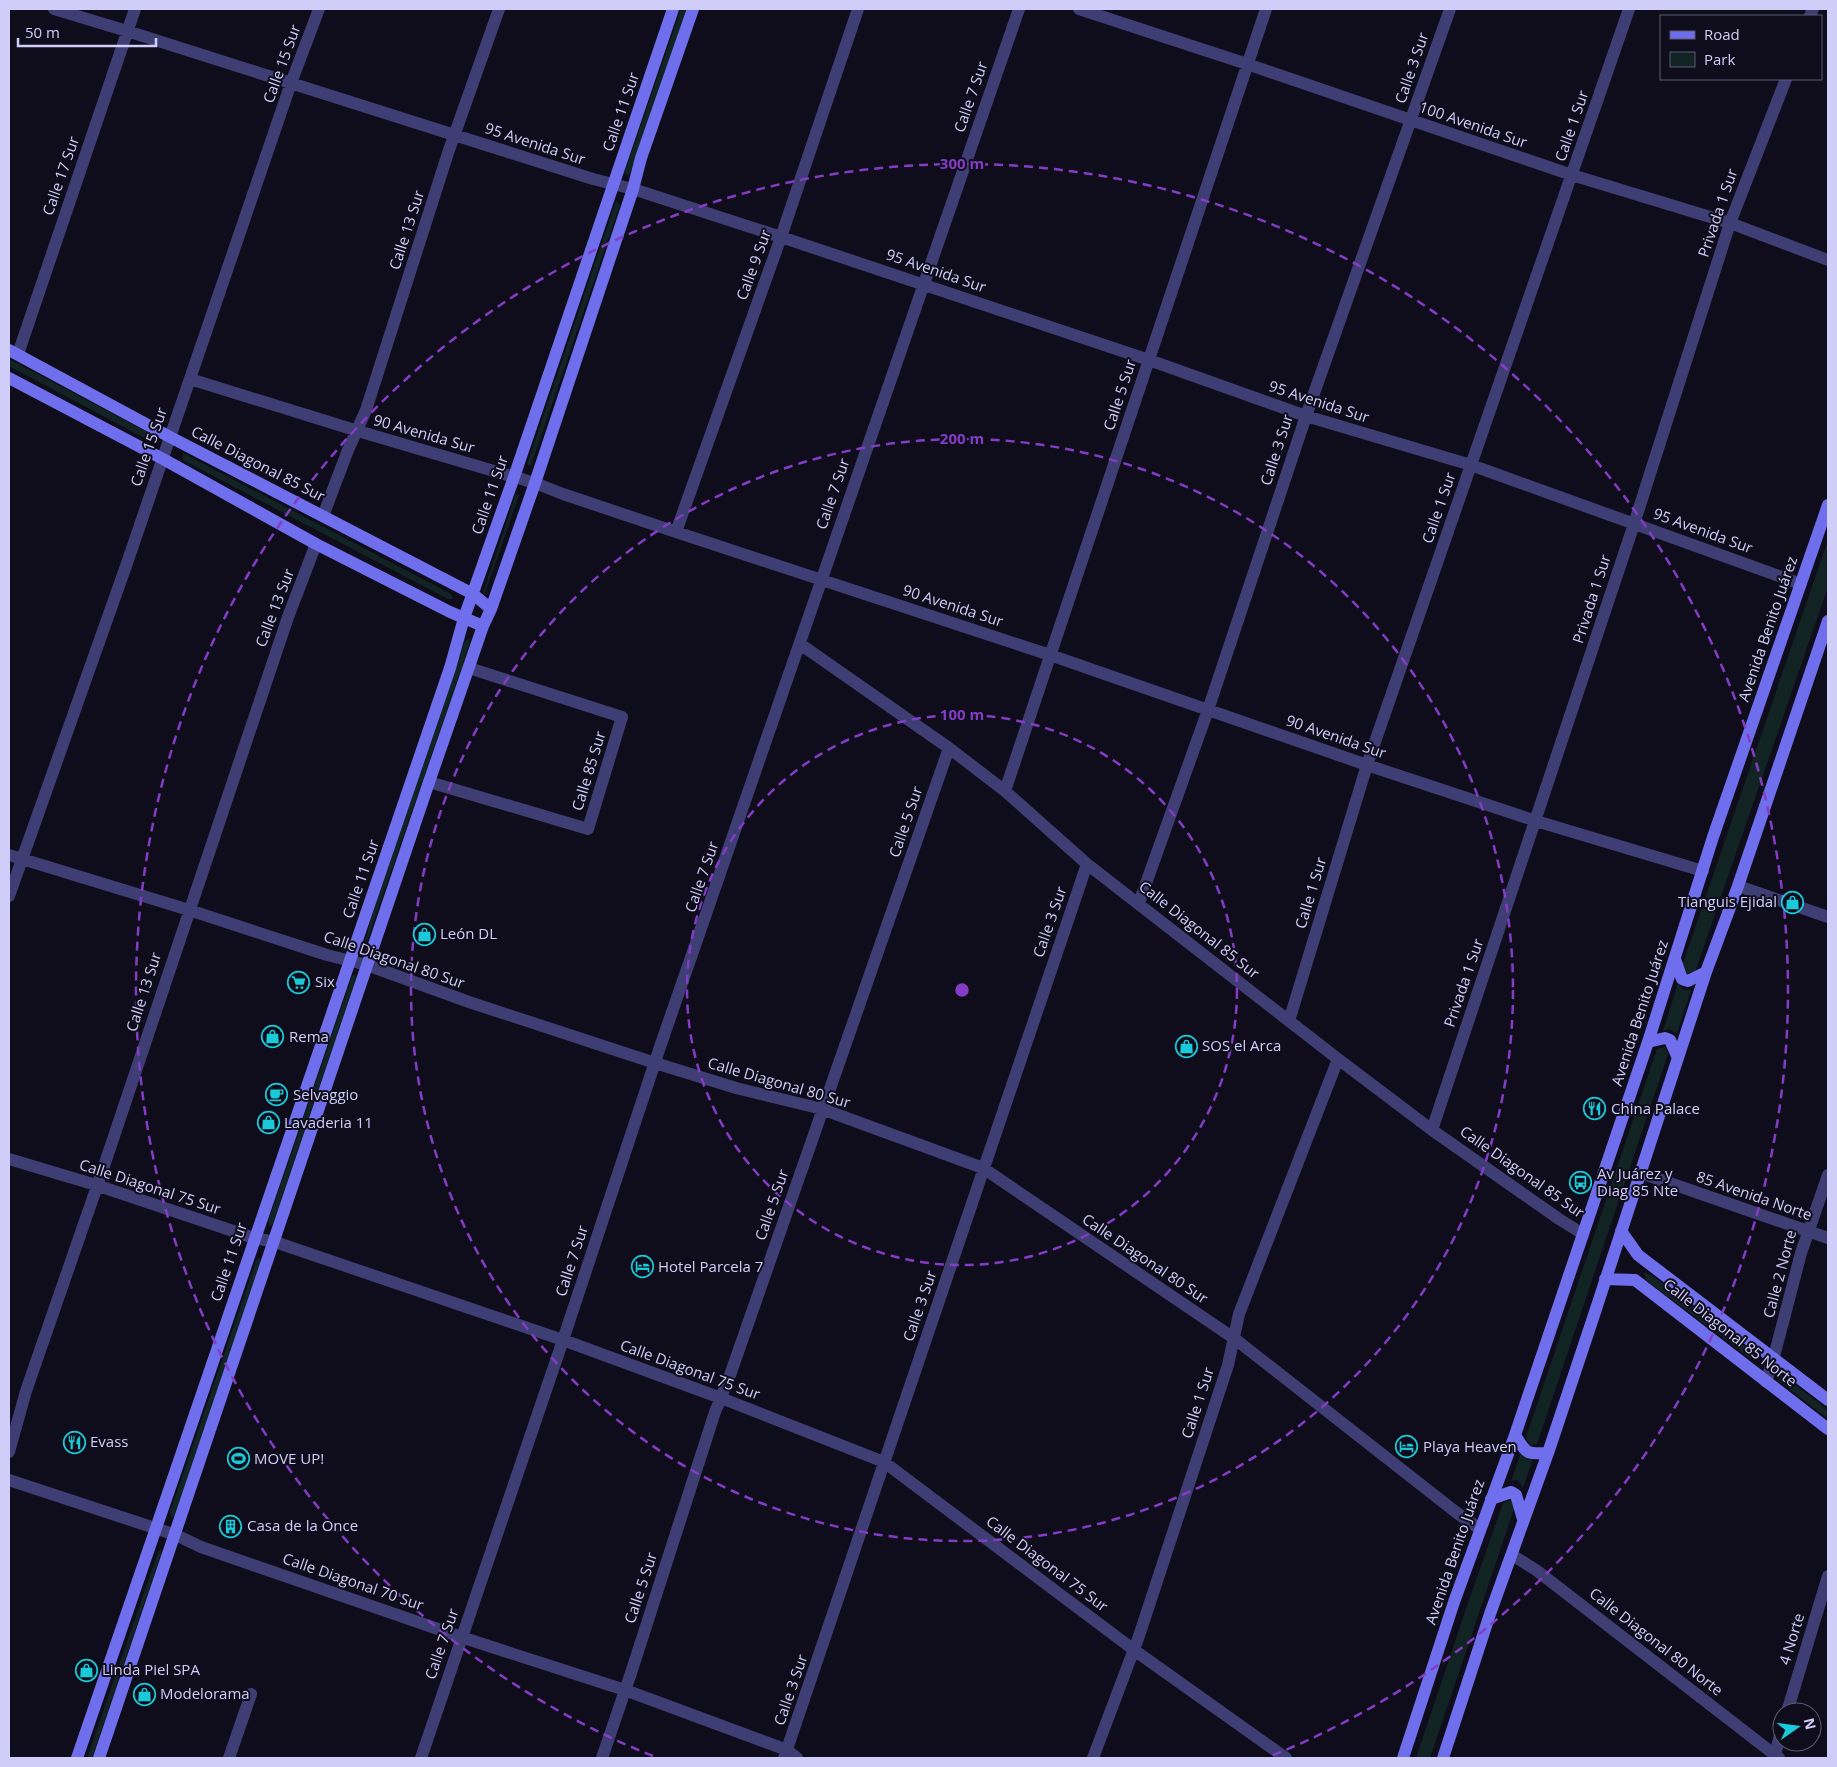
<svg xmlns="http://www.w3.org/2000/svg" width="1837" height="1767" font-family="'Open Sans',sans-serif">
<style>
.green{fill:#112423}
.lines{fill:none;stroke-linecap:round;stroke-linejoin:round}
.minor{stroke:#3e3d74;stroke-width:12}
.secondary{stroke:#6f6fee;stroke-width:12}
.ring{fill:none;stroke:#843cc5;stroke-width:2.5;stroke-dasharray:9 6}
.labels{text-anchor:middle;stroke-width:4;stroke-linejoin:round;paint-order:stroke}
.street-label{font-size:15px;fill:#d1cdf9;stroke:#0f0d1b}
.poi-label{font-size:15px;fill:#d1cdf9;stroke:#0f0d1b;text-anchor:start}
.centre{fill:#843cc5;stroke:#0f0d1b;stroke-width:2.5}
.ring-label{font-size:15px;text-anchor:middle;font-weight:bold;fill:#843cc5;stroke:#0f0d1b;stroke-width:4;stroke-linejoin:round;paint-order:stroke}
</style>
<rect width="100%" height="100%" fill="#0f0d1b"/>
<path class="green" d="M681,9H687L630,174L626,176L625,171Z
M616,201L620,205L531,466L527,464Z
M9,359L149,433L150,441L9,366Z
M183,453L451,594L453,599H448L183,460Z
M516,494L519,495L484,596L483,593Z
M1828,540V587L1695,972L1687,973L1683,963Z
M470,638L468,649L366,944L364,945L371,919L465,641Z
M356,974L355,981L273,1223L270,1226L268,1222L352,976Z
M1678,983C1681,989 1684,991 1691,990L1677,1034L1669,1029L1663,1031Z
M1665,1047L1668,1054L1537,1444L1530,1446L1526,1437L1657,1049Z
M259,1257L261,1263L175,1515L171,1518L170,1512L256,1261Z
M1644,1272L1654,1277L1755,1354L1756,1359H1751L1646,1280Z
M1779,1373L1828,1410V1419L1779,1381Z
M1521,1453L1526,1458L1533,1459L1523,1488L1518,1480L1511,1481Z
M1511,1500L1514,1509L1430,1758H1416L1467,1606L1503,1503Z
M161,1549V1554L92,1758H87L158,1552Z"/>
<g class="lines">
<path class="minor" d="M54,9L127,31L593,179L633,189L781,237L1149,360L1306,416L1471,465L1801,584
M1079,9L1247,64L1572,175L1730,223L1828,260
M1810,16L1813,9
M18,354L135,9
M190,379L358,431L535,483L563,494L676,532L1050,655L1367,765L1536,821L1703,871
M323,516L348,450L366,410L448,153L499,9
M676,532L781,237L858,9
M800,644L949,748L1005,791L1087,864L1338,1059L1432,1130L1559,1219L1583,1234
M429,782L588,829L622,717L469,668
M1005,791L1266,9
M9,855L189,910L327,955L367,965L469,1002L655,1063L736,1088L822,1109L983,1168L1235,1339L1457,1513L1480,1529
M1738,886L1828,917
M9,896L126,566L291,83L319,9
M1139,903L1208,710L1306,416L1450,9
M1289,1021L1367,765L1629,9
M1432,1130L1634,524L1730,223L1786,79
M9,1159L96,1185L254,1238L275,1242L563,1340L721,1398L884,1462L1134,1650L1286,1758
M1641,1173L1828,1238
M1766,1382L1776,1349L1801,1253L1828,1175
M9,1452L26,1391L103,1169L288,617L316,544
M9,1480L176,1535L201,1547L461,1637L625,1690L787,1750L797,1758
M1512,1555L1536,1570L1779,1758
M1787,1712L1828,1576
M1775,1755L1782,1727
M229,1758L251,1694
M421,1758L563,1340L661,1044L1019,9
M602,1758L631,1673L715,1412L729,1378L949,748
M784,1758L1087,864
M1093,1758L1139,1636L1228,1365L1239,1314L1338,1059"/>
<path class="secondary" d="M9,350L170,437L473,594L491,609
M9,378L163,459L316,544L450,612L483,626
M1675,959L1682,979L1688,981L1706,972
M1648,1042L1665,1038L1670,1040L1678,1058
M1621,1231L1638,1255L1828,1400
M1605,1279L1635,1280L1828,1429
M1515,1435C1527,1454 1525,1454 1548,1453
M1491,1499L1511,1492L1516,1495L1523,1519
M77,1758C202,1395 326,1032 450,668L464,618L514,477L673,9
M99,1758L429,782L483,626L491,609L535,483L633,189L641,158L693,9
M1403,1758L1454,1602L1515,1435L1648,1042L1713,837L1828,505
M1443,1758L1490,1614L1548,1453L1595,1312L1706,972L1738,886L1828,621"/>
</g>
<g class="ring">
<circle cx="962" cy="990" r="275"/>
<circle cx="962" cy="990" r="551"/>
<path d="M653 1756A826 826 0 1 1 1271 1756"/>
</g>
<defs>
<symbol id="shop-ring" viewBox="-11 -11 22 22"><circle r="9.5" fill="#0f0d1b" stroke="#1acad8" stroke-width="1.5"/><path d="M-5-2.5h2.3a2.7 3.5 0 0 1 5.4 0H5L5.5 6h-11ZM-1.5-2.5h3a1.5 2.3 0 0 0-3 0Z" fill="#1acad8"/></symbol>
<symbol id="supermarket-ring" viewBox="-11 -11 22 22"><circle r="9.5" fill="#0f0d1b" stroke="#1acad8" stroke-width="1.5"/><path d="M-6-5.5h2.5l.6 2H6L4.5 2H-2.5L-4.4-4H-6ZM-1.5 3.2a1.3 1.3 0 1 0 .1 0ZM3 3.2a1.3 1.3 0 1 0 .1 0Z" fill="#1acad8"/></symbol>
<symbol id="cafe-ring" viewBox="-11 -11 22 22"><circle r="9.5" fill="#0f0d1b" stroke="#1acad8" stroke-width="1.5"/><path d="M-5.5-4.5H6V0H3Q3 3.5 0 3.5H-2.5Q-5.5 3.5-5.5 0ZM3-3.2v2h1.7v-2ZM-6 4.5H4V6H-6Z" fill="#1acad8"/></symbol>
<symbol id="restaurant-ring" viewBox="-11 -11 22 22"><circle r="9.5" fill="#0f0d1b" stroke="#1acad8" stroke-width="1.5"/><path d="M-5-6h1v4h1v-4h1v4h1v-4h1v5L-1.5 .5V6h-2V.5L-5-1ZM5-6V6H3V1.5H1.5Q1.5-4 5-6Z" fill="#1acad8"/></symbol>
<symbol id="bus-ring" viewBox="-11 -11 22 22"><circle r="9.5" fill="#0f0d1b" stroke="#1acad8" stroke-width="1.5"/><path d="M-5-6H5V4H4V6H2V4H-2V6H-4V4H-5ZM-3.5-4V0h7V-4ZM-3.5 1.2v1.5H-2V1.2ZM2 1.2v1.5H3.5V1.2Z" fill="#1acad8"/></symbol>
<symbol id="hotel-ring" viewBox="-11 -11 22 22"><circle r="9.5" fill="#0f0d1b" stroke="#1acad8" stroke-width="1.5"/><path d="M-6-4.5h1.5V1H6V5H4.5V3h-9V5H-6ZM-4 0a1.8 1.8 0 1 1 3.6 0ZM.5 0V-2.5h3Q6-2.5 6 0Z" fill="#1acad8"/></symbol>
<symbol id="stadium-ring" viewBox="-11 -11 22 22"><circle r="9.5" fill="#0f0d1b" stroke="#1acad8" stroke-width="1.5"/><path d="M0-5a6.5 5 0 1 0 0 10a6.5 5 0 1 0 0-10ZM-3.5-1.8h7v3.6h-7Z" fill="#1acad8"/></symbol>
<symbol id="building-ring" viewBox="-11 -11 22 22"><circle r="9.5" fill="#0f0d1b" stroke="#1acad8" stroke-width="1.5"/><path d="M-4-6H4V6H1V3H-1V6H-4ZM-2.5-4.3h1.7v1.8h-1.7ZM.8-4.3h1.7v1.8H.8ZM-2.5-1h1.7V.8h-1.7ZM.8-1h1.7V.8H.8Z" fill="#1acad8"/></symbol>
</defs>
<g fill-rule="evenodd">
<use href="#shop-ring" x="1780" y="890" width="25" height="25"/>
<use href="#shop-ring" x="412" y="922" width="25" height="25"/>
<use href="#supermarket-ring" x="286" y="970" width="25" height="25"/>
<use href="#shop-ring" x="260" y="1024" width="25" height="25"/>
<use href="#shop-ring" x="1174" y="1034" width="25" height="25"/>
<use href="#cafe-ring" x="264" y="1082" width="25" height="25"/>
<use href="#restaurant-ring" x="1582" y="1096" width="25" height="25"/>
<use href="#shop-ring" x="256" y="1110" width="25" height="25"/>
<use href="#bus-ring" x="1568" y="1170" width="25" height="25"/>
<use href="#hotel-ring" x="630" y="1254" width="25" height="25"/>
<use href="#restaurant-ring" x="62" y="1430" width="25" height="25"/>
<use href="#hotel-ring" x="1394" y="1434" width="25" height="25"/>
<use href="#stadium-ring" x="226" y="1446" width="25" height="25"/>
<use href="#building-ring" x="218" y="1514" width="25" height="25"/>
<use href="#shop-ring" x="74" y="1658" width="25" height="25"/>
<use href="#shop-ring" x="132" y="1682" width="25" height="25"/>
</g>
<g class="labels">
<g class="street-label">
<text transform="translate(282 64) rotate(-70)" y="5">Calle 15 Sur</text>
<text transform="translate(1412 68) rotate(-71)" y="5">Calle 3 Sur</text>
<text transform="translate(971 97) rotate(-71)" y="5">Calle 7 Sur</text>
<text transform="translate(621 112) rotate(-71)" y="5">Calle 11 Sur</text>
<text transform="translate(1473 125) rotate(19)" y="5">100 Avenida Sur</text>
<text transform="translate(1572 126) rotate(-71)" y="5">Calle 1 Sur</text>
<text transform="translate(535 144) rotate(18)" y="5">95 Avenida Sur</text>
<text transform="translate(61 176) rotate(-71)" y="5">Calle 17 Sur</text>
<text transform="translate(1718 213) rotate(-71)" y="5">Privada 1 Sur</text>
<text transform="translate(407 230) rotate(-72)" y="5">Calle 13 Sur</text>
<text transform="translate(754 265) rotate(-70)" y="5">Calle 9 Sur</text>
<text transform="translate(936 271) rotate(19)" y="5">95 Avenida Sur</text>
<text transform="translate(1120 395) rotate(-72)" y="5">Calle 5 Sur</text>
<text transform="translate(1319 402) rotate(18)" y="5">95 Avenida Sur</text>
<text transform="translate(424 434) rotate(16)" y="5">90 Avenida Sur</text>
<text transform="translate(149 447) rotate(-71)" y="5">Calle 15 Sur</text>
<text transform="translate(1277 450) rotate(-72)" y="5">Calle 3 Sur</text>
<text transform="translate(258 464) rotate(27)" y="5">Calle Diagonal 85 Sur</text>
<text transform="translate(833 494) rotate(-71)" y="5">Calle 7 Sur</text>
<text transform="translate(490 495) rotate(-71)" y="5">Calle 11 Sur</text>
<text transform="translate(1439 508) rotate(-71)" y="5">Calle 1 Sur</text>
<text transform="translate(1703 531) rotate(20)" y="5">95 Avenida Sur</text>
<text transform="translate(1592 599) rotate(-72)" y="5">Privada 1 Sur</text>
<text transform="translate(953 606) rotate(18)" y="5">90 Avenida Sur</text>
<text transform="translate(275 608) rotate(-69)" y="5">Calle 13 Sur</text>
<text transform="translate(1768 629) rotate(-71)" y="5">Avenida Benito Juárez</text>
<text transform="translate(1336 737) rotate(19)" y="5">90 Avenida Sur</text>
<text transform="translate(589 771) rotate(-73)" y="5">Calle 85 Sur</text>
<text transform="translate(906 822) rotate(-71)" y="5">Calle 5 Sur</text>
<text transform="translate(702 877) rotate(-71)" y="5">Calle 7 Sur</text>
<text transform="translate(361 879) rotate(-71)" y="5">Calle 11 Sur</text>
<text transform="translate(1311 893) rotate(-73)" y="5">Calle 1 Sur</text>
<text transform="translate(1050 922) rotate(-71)" y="5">Calle 3 Sur</text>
<text transform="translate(1199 930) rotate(38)" y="5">Calle Diagonal 85 Sur</text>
<text transform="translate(394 960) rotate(19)" y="5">Calle Diagonal 80 Sur</text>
<text transform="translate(1464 983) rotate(-71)" y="5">Privada 1 Sur</text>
<text transform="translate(144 992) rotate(-72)" y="5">Calle 13 Sur</text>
<text transform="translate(1640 1013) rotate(-72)" y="5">Avenida Benito Juárez</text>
<text transform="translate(779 1083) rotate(16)" y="5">Calle Diagonal 80 Sur</text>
<text transform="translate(1522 1172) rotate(35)" y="5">Calle Diagonal 85 Sur</text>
<text transform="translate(150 1187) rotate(18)" y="5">Calle Diagonal 75 Sur</text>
<text transform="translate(1754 1196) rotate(19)" y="5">85 Avenida Norte</text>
<text transform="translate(772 1205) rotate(-71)" y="5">Calle 5 Sur</text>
<text transform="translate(1145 1259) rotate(34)" y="5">Calle Diagonal 80 Sur</text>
<text transform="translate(572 1261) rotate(-72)" y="5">Calle 7 Sur</text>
<text transform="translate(229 1262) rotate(-71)" y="5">Calle 11 Sur</text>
<text transform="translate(1780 1274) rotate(-75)" y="5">Calle 2 Norte</text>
<text transform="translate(920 1306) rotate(-71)" y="5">Calle 3 Sur</text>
<text transform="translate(1730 1333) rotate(38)" y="5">Calle Diagonal 85 Norte</text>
<text transform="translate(690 1370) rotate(20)" y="5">Calle Diagonal 75 Sur</text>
<text transform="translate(1198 1403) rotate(-72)" y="5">Calle 1 Sur</text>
<text transform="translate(1455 1552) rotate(-71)" y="5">Avenida Benito Juárez</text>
<text transform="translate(1047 1564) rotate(37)" y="5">Calle Diagonal 75 Sur</text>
<text transform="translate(353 1582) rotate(19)" y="5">Calle Diagonal 70 Sur</text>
<text transform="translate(641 1588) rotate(-72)" y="5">Calle 5 Sur</text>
<text transform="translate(1792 1639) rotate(-73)" y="5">4 Norte</text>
<text transform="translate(1656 1642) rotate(38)" y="5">Calle Diagonal 80 Norte</text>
<text transform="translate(442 1644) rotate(-71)" y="5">Calle 7 Sur</text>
<text transform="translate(791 1690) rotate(-71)" y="5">Calle 3 Sur</text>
</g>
<g class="poi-label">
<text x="1777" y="907" text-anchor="end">Tianguis Ejidal</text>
<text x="440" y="939">León DL</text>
<text x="315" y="987">Six</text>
<text x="289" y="1042">Rema</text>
<text x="1202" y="1051">SOS el Arca</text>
<text x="293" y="1100">Selvaggio</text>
<text x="1611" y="1114">China Palace</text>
<text x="284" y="1128">Lavaderia 11</text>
<text x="1597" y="1179">Av Juárez y<tspan x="1597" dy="17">Diag 85 Nte</tspan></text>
<text x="658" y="1272">Hotel Parcela 7</text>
<text x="90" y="1447">Evass</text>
<text x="1423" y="1452">Playa Heaven</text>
<text x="254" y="1464">MOVE UP!</text>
<text x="247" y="1531">Casa de la Once</text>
<text x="102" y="1675">Linda Piel SPA</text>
<text x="160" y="1699">Modelorama</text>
</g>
</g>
<circle cx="962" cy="990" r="8" class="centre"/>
<g class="ring-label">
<text x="962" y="169">300 m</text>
<text x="962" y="444">200 m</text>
<text x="962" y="720">100 m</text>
</g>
<rect width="1837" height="1767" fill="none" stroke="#d1cdf9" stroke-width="20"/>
<rect x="1660" y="15" width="162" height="65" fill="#0f0d1b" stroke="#5d5a74"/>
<rect x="1670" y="31" width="25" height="8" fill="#6f6fee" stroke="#5d5a74"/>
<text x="1704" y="40" font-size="15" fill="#d1cdf9">Road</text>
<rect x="1670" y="52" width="25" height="15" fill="#112423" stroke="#5d5a74"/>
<text x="1704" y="65" font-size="15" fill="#d1cdf9">Park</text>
<g transform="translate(1797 1727) rotate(76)"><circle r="24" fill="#0f0d1b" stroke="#5d5a74"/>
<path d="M0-4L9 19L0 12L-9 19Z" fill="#1acad8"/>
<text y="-8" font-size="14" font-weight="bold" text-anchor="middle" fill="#d1cdf9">N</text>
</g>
<path d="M18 38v8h138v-8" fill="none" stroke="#d1cdf9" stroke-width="2.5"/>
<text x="25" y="38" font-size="15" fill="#d1cdf9" stroke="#0f0d1b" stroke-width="4" paint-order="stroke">50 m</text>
</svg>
